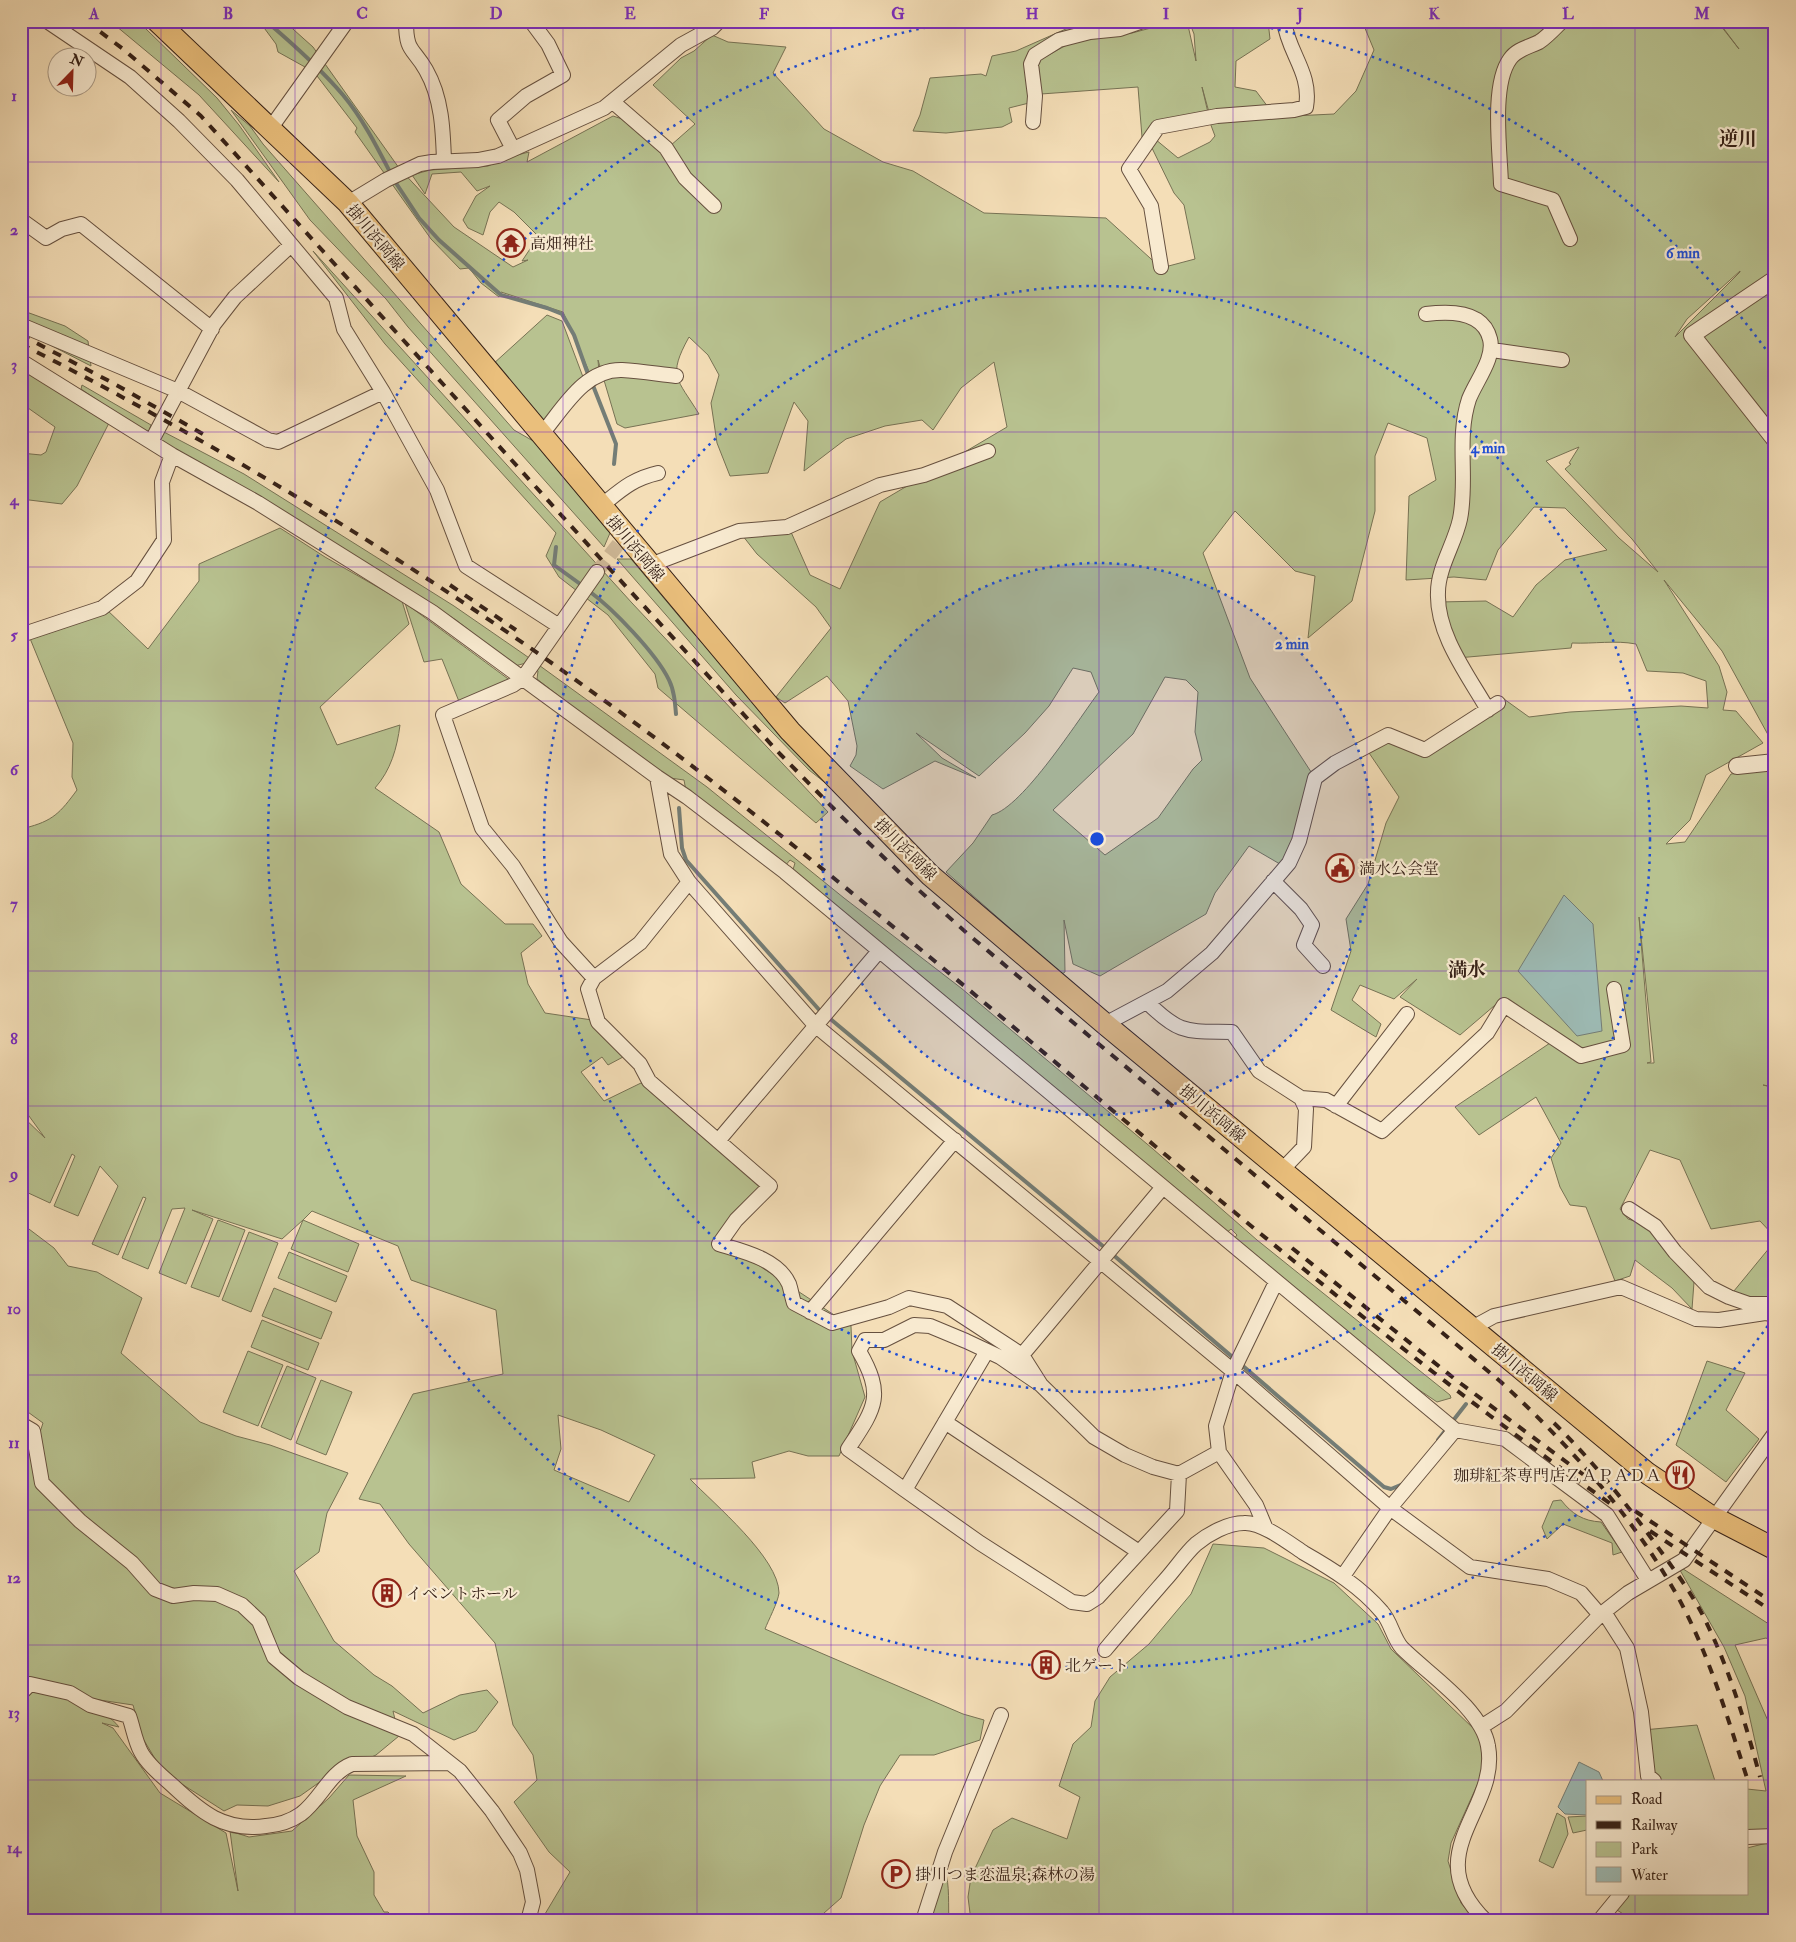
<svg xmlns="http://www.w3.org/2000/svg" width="1796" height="1942" font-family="'IM FELL Double Pica','Noto Serif JP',serif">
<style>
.green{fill:#b8c290;stroke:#777254;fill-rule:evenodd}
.water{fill:#9dbbb5;stroke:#747d76}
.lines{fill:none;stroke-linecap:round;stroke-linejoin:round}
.stream{stroke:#747d76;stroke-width:4}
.minor-tunnel{stroke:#ceb897;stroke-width:14;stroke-dasharray:14 7;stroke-linecap:butt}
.minor-casing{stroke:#66503f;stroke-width:16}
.tertiary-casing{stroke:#66503f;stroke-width:18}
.primary-casing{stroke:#362117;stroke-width:23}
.minor{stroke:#f8ead0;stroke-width:14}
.tertiary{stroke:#f8ead0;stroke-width:16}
.primary{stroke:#eabf7c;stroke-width:21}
.rail{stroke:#362117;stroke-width:4;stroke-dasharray:9 9;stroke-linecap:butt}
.grid{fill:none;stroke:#7b2cbf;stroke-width:1;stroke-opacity:0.55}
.ring{fill:none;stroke:#1d4ed8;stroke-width:2.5;stroke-dasharray:2.5 5}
.labels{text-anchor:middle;stroke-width:4.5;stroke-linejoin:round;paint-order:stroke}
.street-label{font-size:16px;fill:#362117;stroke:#f8ead0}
.poi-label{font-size:16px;fill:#362117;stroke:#f8ead0;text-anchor:start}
.quarter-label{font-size:19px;font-weight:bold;fill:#362117;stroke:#f8ead0}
.centre{fill:#1d4ed8;stroke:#f8ead0;stroke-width:2.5}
.ring-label{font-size:15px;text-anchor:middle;font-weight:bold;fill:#1d4ed8;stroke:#f8ead0;stroke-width:4.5;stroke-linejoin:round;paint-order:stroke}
.neatline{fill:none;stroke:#7b2cbf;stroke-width:2}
.grid-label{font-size:16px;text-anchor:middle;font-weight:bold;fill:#7b2cbf}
</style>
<rect width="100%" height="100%" fill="#f4deb7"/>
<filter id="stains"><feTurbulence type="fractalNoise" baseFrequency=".004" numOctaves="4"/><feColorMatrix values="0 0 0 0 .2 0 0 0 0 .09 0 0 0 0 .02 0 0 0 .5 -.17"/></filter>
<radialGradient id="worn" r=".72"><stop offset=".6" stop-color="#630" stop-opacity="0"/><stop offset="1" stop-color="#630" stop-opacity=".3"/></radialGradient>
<path class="green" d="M110,21H137L146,29L217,98L239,125L279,182L199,95Z
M259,21H284L313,47L399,168L454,227L513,267L528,260L522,261L534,243L537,235L514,212L499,202L490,212L483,235L468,228L463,220L476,196L490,186L477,191L461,172L432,174L425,194L412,175L430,170L488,166L509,157L529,152L527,162L613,116L653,129L670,146L695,124L653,85L681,58L694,51L712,35L728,42L786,47L773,73L824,129L883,162L913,171L984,213L1106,218L1161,268L1195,259L1184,205L1174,193L1150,144L1155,139L1178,158L1210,142L1215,136L1209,120L1334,114L1356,91L1374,50L1362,21H1717L1739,49L1718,21H1775V741L1772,742L1722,651L1664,580L1719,666L1727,692L1723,710L1736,711L1763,743L1706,775L1690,820L1666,844L1685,842L1731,774L1775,769V1087L1763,1085L1775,1088V1237L1760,1221L1711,1229L1680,1160L1650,1150L1620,1209L1628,1219L1648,1225L1694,1282L1692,1309L1672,1288L1635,1260L1630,1276L1615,1281L1586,1207L1570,1205L1560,1187L1551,1158L1561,1143L1536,1097L1479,1135L1455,1107L1553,1041L1586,1062L1501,1000L1460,1035L1400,997L1417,979L1394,999L1360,985L1352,1000L1381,1024L1376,1037L1331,1010L1351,951L1346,919L1368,884L1386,823L1399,797L1365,747L1388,735L1425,750L1504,699L1529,717L1570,712L1681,706L1708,708L1706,681L1683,673L1647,671L1636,644C1615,640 1594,644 1572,643L1571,648L1457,658L1439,602L1486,601L1513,617L1536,585L1565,560L1607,550L1565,508L1534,507L1498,550L1486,580L1454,577L1406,580L1409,496L1436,480L1427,438L1388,423L1375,456V511L1352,601L1308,638L1315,576L1295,571L1235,511L1203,553L1250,678L1315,778L1285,867L1249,846L1215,893L1206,914L1100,976L1073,964L1064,920L1065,972L1062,974L946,872L973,843L992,815C1023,807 1078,720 1099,692L1091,672L1073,668L1049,706L1025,733L979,776L916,733L942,758L976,778L935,761L883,789L850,766L856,755L857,746L848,701L827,676L785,703L776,697L831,628L816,607L757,554L739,531L791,532L810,575L840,589L880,502L1007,427L994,362L961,388L933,430L922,420L885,426L846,439L804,471L808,421L794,402L768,473L730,476L717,443L711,403L719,375L708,355L689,337C667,377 677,378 699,414L625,428L617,424L598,360L599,372L591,376L563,312L501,292L499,297L481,283L469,268L460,269L431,239L355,132L357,128L314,72L278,52L276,44ZM1740,271V272L1675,337L1687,319ZM1579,447L1569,463L1571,464L1565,469L1632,539L1658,572L1619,538L1546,461ZM1165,677L1186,680L1198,692L1195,732L1202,760L1193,769L1158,818L1105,855L1053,810L1133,734ZM1639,917L1654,1062V1063H1647L1651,1062Z
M1084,21H1088L1091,29L1027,61L1033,102L1009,108L1012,122L1002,127L946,133L913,131L920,115L930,78L981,74L986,76L992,56L1016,51Z
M1177,21H1187L1196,61L1194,34L1189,21H1268L1270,39L1236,61L1235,87L1256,91L1268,107L1210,116L1202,87L1209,117L1158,127L1142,137L1138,87L1041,94L1038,61L1079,38L1132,33Z
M231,110L250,126L263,144L514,430L535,442L610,533L604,547L408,327L386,299L310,220Z
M313,251L632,603L828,812L816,823L658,688L655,674L608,615L559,577L546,556L556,533L385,344Z
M21,310L65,326L88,341L91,366L21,330Z
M547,315L562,321L583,377L582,386L542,427L492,365Z
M21,365L109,423L77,486L62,504L21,499V453L41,455L46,452L55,427L21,403Z
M82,385L151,425L149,431H143L81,389Z
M162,431L244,474L454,606L525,655L707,787L844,898L961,988L1153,1149L1257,1240L1450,1395L1451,1398L1437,1402L1400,1377L1233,1240L1237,1235L1231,1229L1225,1234L792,873L795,863L790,860L785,866L686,791L684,780L663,777L537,679L538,671L526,663L515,666L456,620L160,441Z
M280,528L325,557L402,601L409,624L320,707L337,745L400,725C397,748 391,770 375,788L439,832L461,884L505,924H533L542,936L521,953L528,984L545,1013L592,1020L623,1057L608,1065L602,1057L581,1072L604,1101L641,1083L761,1186L715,1245L755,1263L851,1326L852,1351L865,1397L839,1456H808L789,1451L752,1462L755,1478L690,1479C714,1504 779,1558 779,1593C778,1602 768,1621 765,1629L963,1714L984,1720L980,1740L934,1755H900L880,1786L864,1825L841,1898L815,1921H742L738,1916L729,1921H545V1914L570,1872L549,1852L514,1802L537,1780L533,1755L513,1725L495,1643L409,1544L380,1504L359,1499L413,1394L503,1374L496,1310L411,1280L398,1246L312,1211L303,1220L359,1244L348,1272L291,1249L303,1220L282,1239L192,1210L213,1219L186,1284L159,1273L185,1208L172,1209L148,1269L122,1258L146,1198L143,1197L118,1255L92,1244L118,1186L100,1166L78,1216L54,1206L75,1156L72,1154L50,1203L24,1191L21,1196V1115L45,1138L21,1105V825L25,828C53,821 60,813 77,790L72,777L73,743L29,636L106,609L148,649L199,581V564ZM558,1415L601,1430L655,1455L629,1502L554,1470L561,1449Z
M617,559H631L688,627L833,789L809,770L736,695Z
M405,603L511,681L460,704L442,659L424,662Z
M218,1220L245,1230L219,1297L191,1287Z
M21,1223L54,1248L68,1266L97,1272L142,1298L121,1353L200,1422L236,1436L270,1445L348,1473L327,1513L319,1552L294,1571L334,1641L374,1675L392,1686L423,1713L460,1695L487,1690L498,1702L476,1731L454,1740L393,1711L399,1736L376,1755L324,1779L300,1796L268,1806L237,1805L224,1811L163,1772L142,1737L133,1705L93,1699L27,1679L21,1691V1428L37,1441L43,1423L21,1407Z
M249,1232L278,1243L251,1312L222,1300Z
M1775,1241L1773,1303L1729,1297Z
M289,1252L347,1276L336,1302L278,1278Z
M274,1288L332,1312L321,1339L262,1316Z
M262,1320L319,1343L308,1370L251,1347Z
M248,1351L283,1365L258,1426L223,1412Z
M1707,1361L1745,1373L1726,1410L1759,1439L1726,1482L1676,1445Z
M287,1366L316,1378L291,1440L261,1427Z
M321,1380L352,1392L326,1455L296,1443Z
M1561,1500C1572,1514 1583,1521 1601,1522L1622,1552L1613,1555L1612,1543L1563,1524L1547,1539L1542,1527L1553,1501Z
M1213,1544L1264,1548L1334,1583L1378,1624L1391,1649L1475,1730L1483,1746L1484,1770L1451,1843L1448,1861L1461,1903L1476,1921H971L968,1897L971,1877L993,1830L1012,1818L1067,1839L1080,1797L1059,1786L1073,1744L1091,1727L1095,1701L1110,1677L1149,1644L1191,1594Z
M1677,1565L1775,1628V1643L1766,1638L1735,1645L1775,1737V1829L1747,1832V1789L1766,1791L1745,1696L1724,1647Z
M38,1691C63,1696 104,1707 119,1727L102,1723L113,1728L160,1793L226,1833L238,1891L230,1831L249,1837L292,1831L329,1798L349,1775L406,1776L353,1800L357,1836L374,1872V1895L384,1912H388L397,1921H21V1707L29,1692Z
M1697,1725L1715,1781H1654L1643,1730Z
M1557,1813L1565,1818L1568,1834L1553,1868L1539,1861Z
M1587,1816V1830L1573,1833L1568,1817Z
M1775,1841V1921H1634L1617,1910L1629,1893H1747V1848Z
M945,1872C950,1883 948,1907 949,1921H923Z"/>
<path class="water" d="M1564,895L1593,924L1602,1031L1577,1036L1518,971Z
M1579,1762L1599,1772L1603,1781H1587V1815L1565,1814L1558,1807Z"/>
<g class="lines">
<path class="stream" d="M266,21C293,44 320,68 343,95C363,119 377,147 391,174
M394,180L419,218L439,240L501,295L547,308L562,314L574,335L589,377
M592,383L616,444L614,464
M556,547L554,565L583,586
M589,591C612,608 656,653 669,680C674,690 675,702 676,714
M679,808L682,848L686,860L822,1013
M828,1017L1104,1247L1384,1487L1391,1489L1403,1484
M1438,1440L1466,1404"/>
<path class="minor-tunnel" d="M597,572L620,542"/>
<defs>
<path id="minor" d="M47,21L130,77L179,121L237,180L336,298L344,329L383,392L437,490L466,566L559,626
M406,21C406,53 413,47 426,70C442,98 443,130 444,161
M1562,21C1555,28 1547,37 1539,42C1529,47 1517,49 1510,59C1491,85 1500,151 1501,184L1553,200L1570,239
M613,102L666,148L685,178L714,206
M1033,122L1035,96L1031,64L1035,55L1059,40L1090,32L1120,29L1143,21
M270,129L347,21
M513,149L498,120L526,96L563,75L548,44L531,21
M348,203L386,180L420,164L432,162L478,160L498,156L604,108L681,45L712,28L719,21
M21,220L46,238L62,229L81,224L212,329
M1161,267L1151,206L1129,169L1158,127L1217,116L1294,110L1306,107C1312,73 1288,53 1284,21
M1426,314C1449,311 1483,310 1490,339C1495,358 1476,381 1469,399C1456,438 1468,480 1460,519C1455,543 1438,568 1438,592C1436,634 1468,675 1488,710
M21,325L178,391L268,440L278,442L383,392
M1492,350L1562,360
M21,361L172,455L258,503L432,612L657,777L671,854L689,882L815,1025L1233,1371L1390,1508L1343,1576
M541,435C563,409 584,369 622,370C640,371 658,374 676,376
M151,442L214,324L235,297L291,245
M601,506C621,490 632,479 658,473
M650,565L739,531L787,527L880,485L924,475L988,451
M21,635L102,608L137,581L164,540L162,482L172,455
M657,777L687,797L785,872L1455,1430
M1273,881L1301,909L1312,925L1304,945L1323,966
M689,882L640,943L594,978L588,989L598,1022L640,1064L649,1081L770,1186L736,1220L719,1244C742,1251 778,1259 789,1284C791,1290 792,1297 794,1303L832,1323L889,1307L909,1298L947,1306L1022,1355L1041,1385
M594,978L561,942L513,866L482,828L443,715L513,685L523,678L597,572
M1147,1002C1180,1035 1187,1031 1232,1032L1259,1071L1301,1098L1306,1109L1304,1147L1282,1170
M1105,1024L1167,991L1212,953L1289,863L1299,841L1315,778L1335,763L1388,735L1425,750L1498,703
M1301,1098L1326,1100L1382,1131L1487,1033L1504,1005L1581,1056L1623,1045L1614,989
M1336,1106L1407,1014
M718,1141L879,951
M1629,1209L1655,1226L1675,1252L1709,1287L1729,1297L1749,1304H1775
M810,1312L955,1140
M1472,1328L1494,1316L1621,1287L1696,1319L1719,1320L1765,1313L1775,1315
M987,1351L905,1490L980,1543L1072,1602L1087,1604L1098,1597L1177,1511L1179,1474
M1022,1355L1163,1187
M945,1422L1139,1552
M21,1424L33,1431L42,1483L80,1521L132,1563L155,1589L173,1596L194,1593L217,1594L242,1605L259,1621L274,1657L299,1678L347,1707L413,1734L460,1771L492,1811L520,1853L527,1870L533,1902L528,1921
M905,1490L848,1449C875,1408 885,1396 859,1351L865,1340H884L914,1325L930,1326L966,1341L1000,1357L1041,1385L1094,1437L1125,1455L1153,1467L1179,1474L1219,1452
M1266,1529L1256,1505L1219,1452L1216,1426L1233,1371L1276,1282
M1604,1612L1627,1648L1641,1712L1648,1776L1654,1781
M1600,1615L1628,1593L1684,1560L1775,1433
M1105,1650C1125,1626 1146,1602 1166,1579C1176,1568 1185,1554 1196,1544C1208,1534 1228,1523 1244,1523C1262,1522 1289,1543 1304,1553C1332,1569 1361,1587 1382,1612C1391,1622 1393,1638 1402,1648C1428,1674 1482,1709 1488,1746C1500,1810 1416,1853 1486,1921
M21,1693L30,1684L70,1693L90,1705L129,1716C133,1727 135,1741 141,1752C148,1765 161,1775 172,1785C201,1812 224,1832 266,1826C278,1825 291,1821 301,1814C321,1799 329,1773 352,1764L449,1763
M1481,1727L1506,1711L1600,1615L1581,1593L1548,1579L1470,1567L1390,1508L1455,1430L1505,1439L1607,1515L1648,1580
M1747,1837L1775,1836
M923,1921L945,1852L1001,1715
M1599,1921L1622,1893"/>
<path id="tertiary" d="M1775,279L1692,335L1775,440
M1737,766L1775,762"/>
<path id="primary" d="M157,21L348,203L790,731L930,875L1105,1024L1647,1473L1709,1515L1775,1549"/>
</defs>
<use href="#minor" class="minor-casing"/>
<use href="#tertiary" class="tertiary-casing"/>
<use href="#primary" class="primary-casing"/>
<use href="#minor" class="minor"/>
<use href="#tertiary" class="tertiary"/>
<use href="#primary" class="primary"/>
<path class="rail" d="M86,21L123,49L201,116L609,568L780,754L841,816L903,876L969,935L1501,1382C1570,1446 1632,1515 1678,1597C1709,1654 1728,1719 1748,1781
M21,335L111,382L203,434
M21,344C271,471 510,623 731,796C1027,1028 1303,1287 1611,1504
M450,585L516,630
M1292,1248L1456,1380L1592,1481
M1554,1423C1593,1461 1625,1502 1657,1546C1675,1571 1695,1597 1708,1626C1731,1674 1746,1725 1760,1777
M1635,1511L1775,1604
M1650,1531L1775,1613"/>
</g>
<path class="grid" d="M161,21V1921M295,21V1921M429,21V1921M563,21V1921M697,21V1921M831,21V1921M965,21V1921M1099,21V1921M1233,21V1921M1367,21V1921M1501,21V1921M1635,21V1781M21,162H1775M21,297H1775M21,432H1775M21,567H1775M21,701H1775M21,836H1775M21,971H1775M21,1106H1775M21,1241H1775M21,1375H1775M21,1510H1775M21,1645H1775M21,1780H1775M1635,1893V1921"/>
<circle cx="1097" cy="839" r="276" fill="#1d4ed8" fill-opacity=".12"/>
<g class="ring">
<circle cx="1097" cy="839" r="276"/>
<circle cx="1097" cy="839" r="553"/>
<path d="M1772 1320A829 829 0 1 1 960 21M1234 21A829 829 0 0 1 1772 358"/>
</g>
<defs>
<symbol id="temple-ring" viewBox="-11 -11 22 22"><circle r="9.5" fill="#f8ead0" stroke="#8f2418" stroke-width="1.5"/><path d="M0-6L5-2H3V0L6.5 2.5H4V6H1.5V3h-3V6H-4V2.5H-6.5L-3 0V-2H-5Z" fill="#8f2418"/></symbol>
<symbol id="civic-ring" viewBox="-11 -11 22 22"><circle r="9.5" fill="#f8ead0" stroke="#8f2418" stroke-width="1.5"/><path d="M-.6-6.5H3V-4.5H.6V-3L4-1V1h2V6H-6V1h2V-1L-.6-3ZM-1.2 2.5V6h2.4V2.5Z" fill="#8f2418"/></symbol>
<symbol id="restaurant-ring" viewBox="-11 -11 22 22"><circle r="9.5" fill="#f8ead0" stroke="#8f2418" stroke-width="1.5"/><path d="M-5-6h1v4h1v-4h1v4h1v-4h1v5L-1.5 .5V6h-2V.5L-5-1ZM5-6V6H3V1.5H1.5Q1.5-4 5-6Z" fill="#8f2418"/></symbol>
<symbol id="building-ring" viewBox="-11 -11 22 22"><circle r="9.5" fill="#f8ead0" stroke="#8f2418" stroke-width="1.5"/><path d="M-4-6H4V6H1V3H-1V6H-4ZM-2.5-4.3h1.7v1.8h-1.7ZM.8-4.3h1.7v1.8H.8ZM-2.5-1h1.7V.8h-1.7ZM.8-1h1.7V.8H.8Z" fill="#8f2418"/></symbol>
<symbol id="parking-ring" viewBox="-11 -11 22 22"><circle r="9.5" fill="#f8ead0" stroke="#8f2418" stroke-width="1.5"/><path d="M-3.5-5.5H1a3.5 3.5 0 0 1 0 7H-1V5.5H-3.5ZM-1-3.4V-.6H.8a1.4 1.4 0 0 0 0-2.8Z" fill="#8f2418"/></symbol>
</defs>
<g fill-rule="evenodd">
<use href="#temple-ring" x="495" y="227" width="32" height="32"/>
<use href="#civic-ring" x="1324" y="852" width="32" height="32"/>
<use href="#restaurant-ring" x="1664" y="1459" width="32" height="32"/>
<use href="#building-ring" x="371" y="1577" width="32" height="32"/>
<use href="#building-ring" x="1030" y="1649" width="32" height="32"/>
<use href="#parking-ring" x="880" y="1858" width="32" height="32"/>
</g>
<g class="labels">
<g class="street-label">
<text transform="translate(376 237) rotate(50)" y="6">掛川浜岡線</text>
<text transform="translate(636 548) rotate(50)" y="6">掛川浜岡線</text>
<text transform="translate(906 849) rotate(45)" y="6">掛川浜岡線</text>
<text transform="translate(1213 1113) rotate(40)" y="6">掛川浜岡線</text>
<text transform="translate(1525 1372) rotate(40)" y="6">掛川浜岡線</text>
</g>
<g class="poi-label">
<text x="530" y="249">高畑神社</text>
<text x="1359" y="874">満水公会堂</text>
<text x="1661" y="1481" text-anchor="end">珈琲紅茶専門店ＺＡＰＡＤＡ</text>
<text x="406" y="1599">イベントホール</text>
<text x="1065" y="1671">北ゲート</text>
<text x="915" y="1880">掛川つま恋温泉;森林の湯</text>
</g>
<g class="quarter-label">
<text x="1738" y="145">逆川</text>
<text x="1467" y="976">満水</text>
</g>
</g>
<circle cx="1097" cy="839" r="8" class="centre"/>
<g class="ring-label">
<text x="1683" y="258">6 min</text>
<text x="1488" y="453">4 min</text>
<text x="1292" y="649">2 min</text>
</g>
<rect width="1796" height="1942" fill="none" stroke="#f4deb7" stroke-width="55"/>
<rect x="1586" y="1780" width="162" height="115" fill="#f8ead0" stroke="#aa9a86"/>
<rect x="1596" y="1796" width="25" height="8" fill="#eabf7c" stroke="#aa9a86"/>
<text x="1631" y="1804" font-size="15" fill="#362117">Road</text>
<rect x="1596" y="1821" width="25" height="8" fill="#362117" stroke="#aa9a86"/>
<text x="1631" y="1830" font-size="15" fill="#362117">Railway</text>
<rect x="1596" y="1842" width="25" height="15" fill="#b8c290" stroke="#aa9a86"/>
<text x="1631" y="1854" font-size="15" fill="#362117">Park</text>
<rect x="1596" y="1867" width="25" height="15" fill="#9dbbb5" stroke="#aa9a86"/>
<text x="1631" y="1880" font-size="15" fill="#362117">Water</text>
<g transform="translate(72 72) rotate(23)"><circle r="24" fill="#f8ead0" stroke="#aa9a86"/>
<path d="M0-4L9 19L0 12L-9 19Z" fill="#8f2418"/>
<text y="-8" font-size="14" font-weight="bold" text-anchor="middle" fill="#362117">N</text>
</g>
<rect x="28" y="28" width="1740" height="1886" class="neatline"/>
<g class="grid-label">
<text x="94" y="19">A</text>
<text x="228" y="19">B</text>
<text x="362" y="19">C</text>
<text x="496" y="19">D</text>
<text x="630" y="19">E</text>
<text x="764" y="19">F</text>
<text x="898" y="19">G</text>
<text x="1032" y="19">H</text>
<text x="1166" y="19">I</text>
<text x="1300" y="19">J</text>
<text x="1434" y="19">K</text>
<text x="1568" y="19">L</text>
<text x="1702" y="19">M</text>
<text x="14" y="101">1</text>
<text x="14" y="235">2</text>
<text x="14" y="370">3</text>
<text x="14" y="505">4</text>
<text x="14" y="640">5</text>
<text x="14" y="775">6</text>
<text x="14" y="909">7</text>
<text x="14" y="1044">8</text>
<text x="14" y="1179">9</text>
<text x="14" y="1314">10</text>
<text x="14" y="1448">11</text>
<text x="14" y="1583">12</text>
<text x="14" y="1718">13</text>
<text x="14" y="1853">14</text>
</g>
<rect width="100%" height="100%" filter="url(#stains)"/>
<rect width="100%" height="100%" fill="url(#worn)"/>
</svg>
